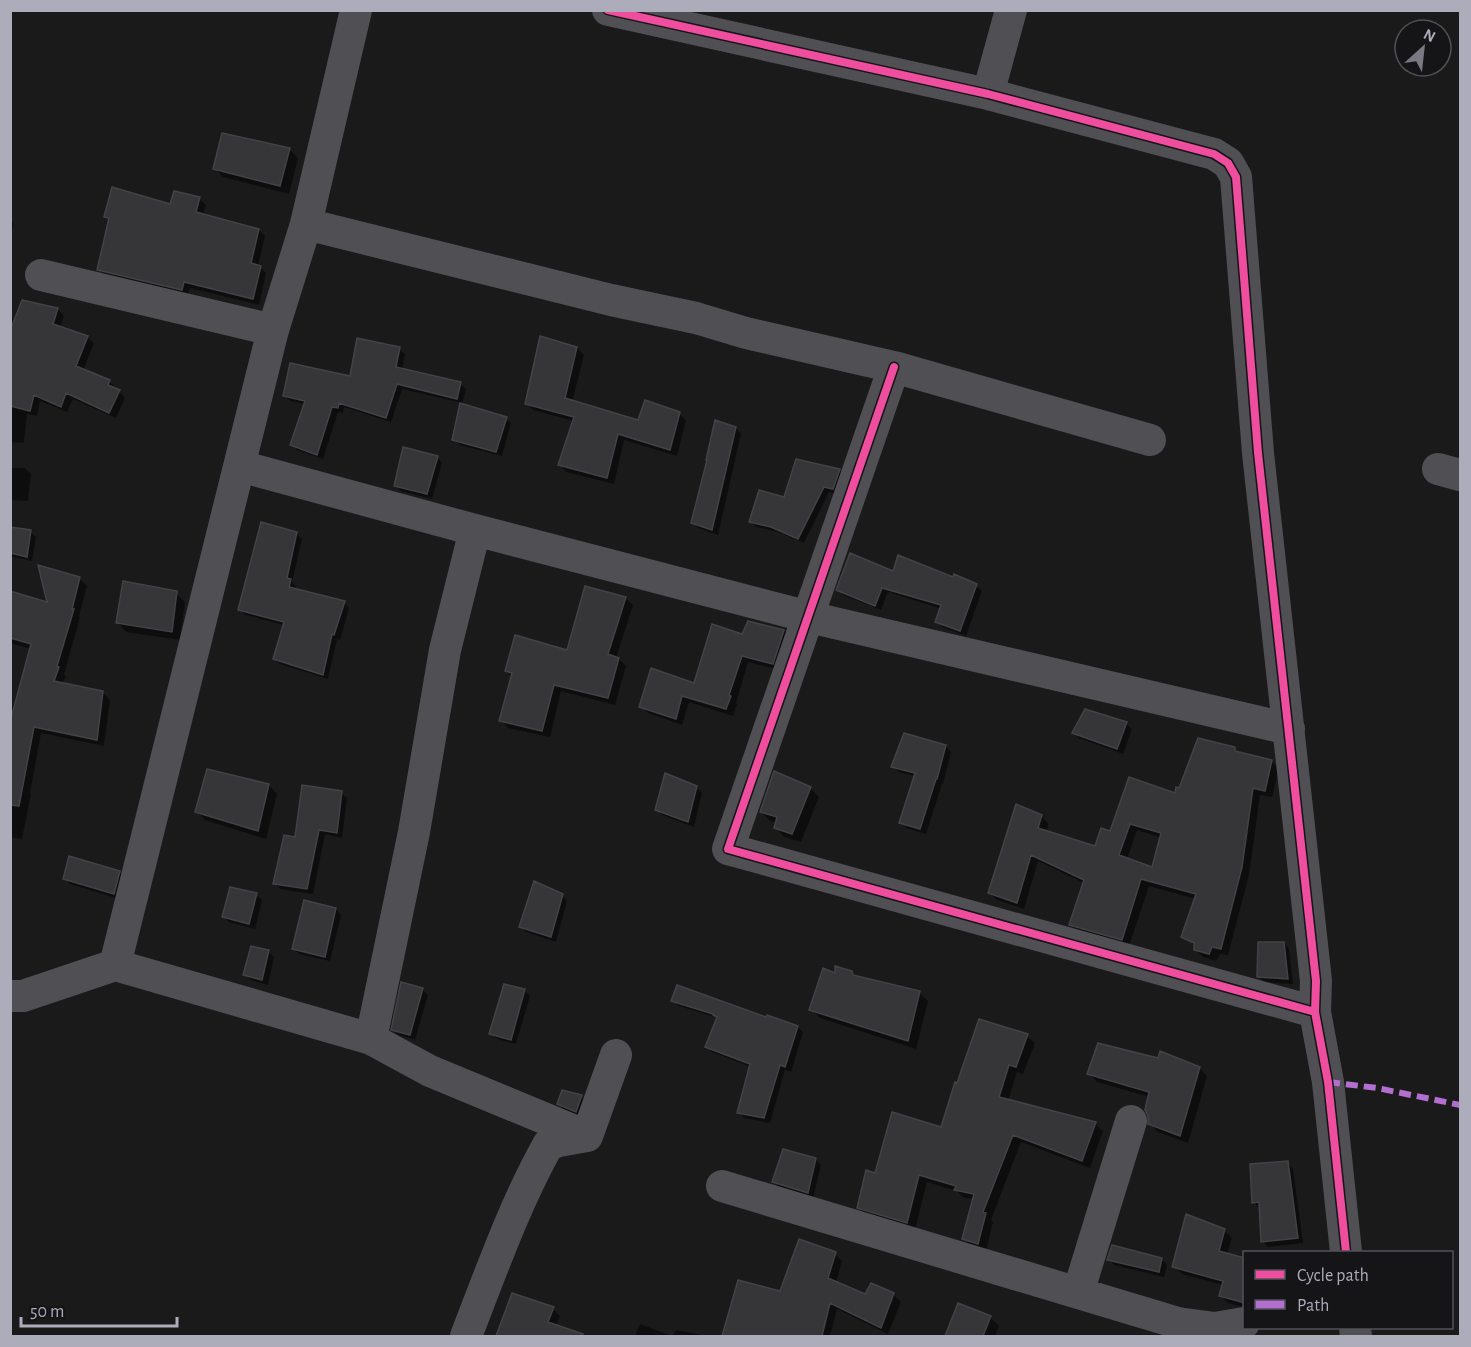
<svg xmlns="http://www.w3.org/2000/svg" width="1471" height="1347" font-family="'Alegreya Sans',sans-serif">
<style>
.shadow{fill:#0007;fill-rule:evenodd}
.building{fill:#363638;stroke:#434246;stroke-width:1.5;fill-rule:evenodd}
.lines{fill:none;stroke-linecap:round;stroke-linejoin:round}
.minor{stroke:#505054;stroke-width:32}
.quiet{stroke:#b36fd0;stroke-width:6;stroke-dasharray:12 6;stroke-linecap:butt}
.cycleway-casing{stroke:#151417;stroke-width:11}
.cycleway{stroke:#ef4d9e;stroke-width:8}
</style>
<rect width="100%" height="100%" fill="#1a1a1a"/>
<path class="shadow" d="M223,135L290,150L298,158L289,194L223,177L215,169Z
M199,199L206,205L203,215L259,230L265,236L258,266L266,273L259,305L190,288L188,295L105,276L99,269L110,221L106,217L171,206Z
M10,221L14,224L10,234Z
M23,302L58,309L64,316L60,328L87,337L94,343L83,371L109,381L116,388L115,390L119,391L125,398L116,418L73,399L67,412L40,401L37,416L27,414L24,443L10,442V335Z
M577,348L584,355L572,402L639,422L679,414L686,420L677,456L624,440L614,484L566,472L560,465L574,421L533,410L526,403Z
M399,349L405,354L402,370L460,384L466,389L462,405L506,418L511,423L502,456L460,445L454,439L462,403L402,389L391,422L344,407L343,413L338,412L323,459L297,450L292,445L305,404L290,401L284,395L352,378Z
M736,428L741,434L718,535L698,528L693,523Z
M437,457L442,463L432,499L401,491L395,485Z
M10,468H25L31,474L28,501L10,500Z
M839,470L845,476L838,494L829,492L804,543L778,532L756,527L751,522L785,499Z
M10,528L30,532L36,537L32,561L10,556Z
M296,533L302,539L292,582L296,586L295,590L344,603L349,608L340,640L337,639L328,679L280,664L274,659L284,625L245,615L240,610Z
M894,573L954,579L955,576L976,586L982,591L966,636L942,627L937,621L942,609L888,592L881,610L843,595L838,590Z
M79,578L87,586L79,616L80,618L64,674L66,676L62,684L102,692L110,700L104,746L41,733L30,793L31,794L22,839L10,837V728L31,649L10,643V593L50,604Z
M176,593L185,602L180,640L126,632L118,623Z
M625,598L633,605L616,658L619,659L626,666L615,705L561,691L550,737L508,728L501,720L512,677L506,671L568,652Z
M749,622L784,631L791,638L780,670L748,662L736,703L737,704L733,716L689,702L682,725L648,713L641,706L695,685L743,636Z
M1126,724L1132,729L1123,754L1079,738L1074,733Z
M946,746L951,752L943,784H942L926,834L906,828L900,822L915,776L898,772L893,766Z
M1235,749L1239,754L1271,761L1279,769L1272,797L1260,795L1249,875L1228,955L1220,954L1216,961L1203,957L1196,950L1195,946L1183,936L1196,899L1149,886L1129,946L1078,932L1071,925L1084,883L1038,861L1024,909L997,900L989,893L1041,816L1049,824L1046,832L1096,848L1111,833L1176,795L1180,790ZM1137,830L1162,838L1153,868L1127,859Z
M775,773L811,789L819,797L801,842L784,837L776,828L777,823L770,821L761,812Z
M666,775L697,788L702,793L694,827L662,815L656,810Z
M269,785L277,794L266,839L205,820L197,811Z
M341,793L347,798L342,838L325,834L313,894L280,889L275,883L296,839Z
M119,872L125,878L119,899L70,884L65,878Z
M256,895L262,900L255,929L229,922L224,917Z
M562,895L567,901L556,942L526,932L520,927Z
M336,909L341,915L330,961L299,954L293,948Z
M1284,943L1289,949L1293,984L1264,982L1259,977Z
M268,951L274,957L268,985L251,980L245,975Z
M852,972L857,978L919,993L928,1001L916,1049L820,1018L811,1009L836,975Z
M505,986L525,991L530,996L516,1044L497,1039L491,1033Z
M422,989L428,995L415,1040L399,1035L393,1029Z
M673,1001L767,1019L798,1027L803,1032L791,1072L785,1070L770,1123L744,1118L739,1112L751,1067L712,1052L707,1047L718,1018L679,1006Z
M1027,1036L1035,1043L1023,1074L1017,1072L1008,1101L1095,1123L1103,1131L1090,1168L1021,1142L991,1220L993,1222L986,1251L972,1247L964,1239L974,1199L964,1198L957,1191L927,1182L915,1230L866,1215L858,1207L876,1174L942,1129Z
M1161,1053L1200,1069L1207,1076L1188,1143L1158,1132L1150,1124V1097L1097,1082L1089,1074L1159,1059Z
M563,1091L582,1097L587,1102L582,1117L564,1109L558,1104Z
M815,1159L821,1165L813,1198L779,1187L774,1182Z
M1288,1163L1293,1169L1303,1243L1268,1247L1263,1241L1259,1208L1254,1202Z
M1187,1216L1225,1231L1232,1238L1227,1254L1244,1259V1307L1228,1303L1220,1295L1223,1285L1182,1274L1174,1266Z
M835,1254L842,1261L836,1283L866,1296L872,1285L894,1295L901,1302L888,1334L837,1309L830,1336H724L739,1281L781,1293Z
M1162,1259L1167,1265L1164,1277L1114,1265L1109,1260Z
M513,1295L553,1309L560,1316L556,1326L586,1336H498Z
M958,1304L990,1317L999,1326L995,1336H946Z
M640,1324L672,1336H635Z
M676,1330L707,1336H673Z"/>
<path class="building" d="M222,133L290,148L280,186L213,169Z
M112,187L170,204L174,191L200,197L196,212L259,229L251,263L261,266L253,299L184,282L182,290L97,270L109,218L104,217Z
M22,300L58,308L53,324L88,336L76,366L110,380L108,385L120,390L109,413L66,393L61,407L34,395L30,411L10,406V331Z
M540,336L577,347L565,398L638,420L645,400L680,412L670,450L618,434L607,478L558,465L574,417L525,404Z
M357,338L400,347L396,367L461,382L457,399L397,384L386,418L339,403L338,408L332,407L317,455L290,445L305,401L283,396L290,363L350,376Z
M460,403L507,417L496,452L452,440Z
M715,420L736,427L712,530L691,523L707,460H706Z
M403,447L438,456L427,494L394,486Z
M796,459L840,469L833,489L824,487L798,539L771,527L749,522L759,490L784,497Z
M261,522L297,532L287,578L291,579L289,587L345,601L334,635L332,634L323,675L273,659L284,622L238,610Z
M10,527L31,530L27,557L10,553Z
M850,553L893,571L898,555L953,577L954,574L977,584L960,631L935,622L941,605L882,588L875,606L836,590Z
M38,565L80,577L72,609H74L57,666L59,667L54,681L103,691L97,740L34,727L19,806L10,805V722L31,644L10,638V591L47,602Z
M123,581L177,591L172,632L116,623Z
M585,586L626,597L608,654L619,658L608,698L554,685L542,731L499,721L512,673L505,671L515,635L567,650Z
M748,621L784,630L773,664L742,656L729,695L731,696L726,709L682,696L676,719L639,707L651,668L694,683L712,624L742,634Z
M1085,709L1127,722L1117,749L1072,733Z
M904,733L946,745L937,779H936L920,829L899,823L915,773L891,767Z
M1198,738L1235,747V751L1272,760L1265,791L1253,788L1242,867L1221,949L1212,947L1209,954L1194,950V943L1181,937L1196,894L1141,879L1122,940L1069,925L1084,880L1031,855L1017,903L988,893L1016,804L1042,815L1038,828L1095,846L1101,828L1110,831L1129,777L1175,793L1176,787L1179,788ZM1130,824L1161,833L1152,867L1119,855Z
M207,769L269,784L258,831L195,812Z
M774,771L811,787L792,834L774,828L777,817L760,812Z
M665,773L697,786L688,822L655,810Z
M302,785L342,791L337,833L319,830L307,889L273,884L284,835L295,837Z
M69,856L120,871L114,894L63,879Z
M534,881L563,894L551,937L519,927Z
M230,887L257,893L249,924L222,917Z
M304,900L336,908L325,957L292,949Z
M1258,942H1284L1288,979L1257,977Z
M251,946L269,950L262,980L243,975Z
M835,966L852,971L853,975L920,991L908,1041L809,1010L823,968L835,973Z
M401,982L423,988L410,1035L391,1030Z
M504,984L525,989L511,1040L489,1034Z
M677,985L766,1017L767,1015L798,1026L785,1067L780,1065L764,1118L737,1113L750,1064L705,1047L717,1017L713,1015V1014L671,1001Z
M979,1019L1028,1034L1016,1067L1009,1065L999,1097L1096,1122L1082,1161L1013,1135L983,1212L986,1213L978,1244L962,1239L974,1194L954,1190L956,1186L919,1175L907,1223L857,1208L866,1170L875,1173L892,1112L941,1127L955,1082L957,1083Z
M1098,1043L1158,1058L1160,1051L1200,1067L1180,1136L1148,1124V1116L1145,1110L1149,1092L1087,1074Z
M562,1090L582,1095L576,1112L557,1104Z
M783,1149L816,1158L808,1193L772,1182Z
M1288,1161L1298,1238L1261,1242L1259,1202L1252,1203L1250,1164Z
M1186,1214L1225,1229L1219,1251L1245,1258V1303L1219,1296L1223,1281L1172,1267Z
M799,1239L836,1252L828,1278L865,1294L871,1283L894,1293L881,1328L830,1303L822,1336H722L738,1280L780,1291Z
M1112,1245L1162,1258L1159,1272L1107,1260Z
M512,1293L554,1307L548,1322L583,1334L582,1336H496Z
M958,1303L991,1316L983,1336H945Z"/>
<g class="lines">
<path class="minor" d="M608,10L988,94L1214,154L1228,163L1236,177L1258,453L1316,981L1315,1012L1328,1082L1346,1252
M988,94L1011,10
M306,224L611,300L696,318L746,333L894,367L1150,440
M41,275L273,330
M894,367L728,849L1315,1012
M240,466L475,530L809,617L1289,729
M1438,469L1460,475
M115,965L273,330L306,224L356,10
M10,996H23L115,965L371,1039L430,1071L587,1136
M371,1039L414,832L445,650L475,530
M587,1136L616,1055
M722,1186L1178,1323L1215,1328L1244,1323
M1078,1293L1131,1121
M1355,1328L1356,1336
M466,1336C491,1272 514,1206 548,1145L559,1141L587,1136"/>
<path class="quiet" d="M1328,1082L1377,1088L1460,1105"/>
<defs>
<path id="cycleway" d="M608,10L988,94L1214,154L1228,163L1236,177L1258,453L1316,981L1315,1012L1328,1082L1346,1252
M894,367L728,849L1315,1012"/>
</defs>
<use href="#cycleway" class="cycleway-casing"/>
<use href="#cycleway" class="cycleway"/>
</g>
<rect width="1471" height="1347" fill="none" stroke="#adacbb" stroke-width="24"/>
<rect x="1243" y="1251" width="210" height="78" fill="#151417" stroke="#525159" stroke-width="1.5"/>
<rect x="1255" y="1270" width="30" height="9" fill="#ef4d9e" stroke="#525159" stroke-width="1.5"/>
<text x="1297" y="1281" font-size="18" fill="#adacbb">Cycle path</text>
<rect x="1255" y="1300" width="30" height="9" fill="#b36fd0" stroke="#525159" stroke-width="1.5"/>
<text x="1297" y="1311" font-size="18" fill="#adacbb">Path</text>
<g transform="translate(1423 48) rotate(27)"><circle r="28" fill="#151417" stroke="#525159" stroke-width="1.5"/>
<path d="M0-4.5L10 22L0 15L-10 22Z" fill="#7a7983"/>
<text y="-9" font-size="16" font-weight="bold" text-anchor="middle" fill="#adacbb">N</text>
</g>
<path d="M21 1317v9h156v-9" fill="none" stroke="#adacbb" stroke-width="3"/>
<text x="30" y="1317" font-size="18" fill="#adacbb" stroke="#151417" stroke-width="4.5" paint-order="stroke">50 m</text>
</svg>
